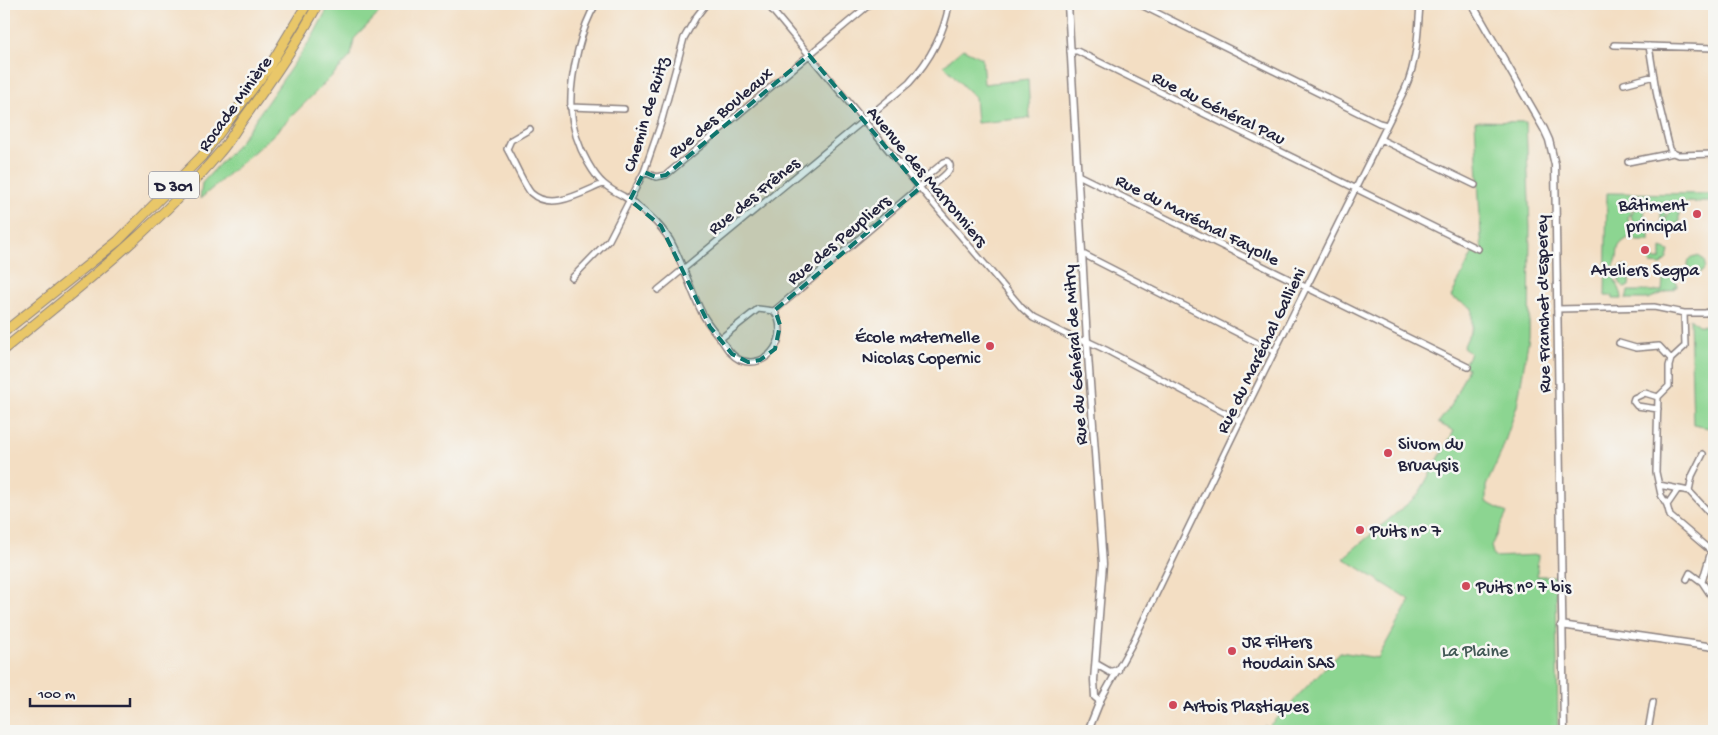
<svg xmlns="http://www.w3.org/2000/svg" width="1718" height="735" font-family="'Gochi Hand',sans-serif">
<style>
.green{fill:#8cd591;stroke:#577c66}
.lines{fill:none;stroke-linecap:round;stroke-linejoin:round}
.minor-casing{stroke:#8a807f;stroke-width:8}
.tertiary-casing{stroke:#8a807f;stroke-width:9}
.trunk-casing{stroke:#8a807f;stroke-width:11}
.minor{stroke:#fff;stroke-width:5}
.tertiary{stroke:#fff;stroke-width:6}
.trunk{stroke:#e9c769;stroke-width:9}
.marked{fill:#0f766e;fill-opacity:0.2;stroke:#0f766e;stroke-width:4;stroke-dasharray:10 6;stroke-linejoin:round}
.poi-dot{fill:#d1495b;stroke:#f6f6f2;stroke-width:2}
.labels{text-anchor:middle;stroke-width:5;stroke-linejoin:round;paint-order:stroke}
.shield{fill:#f6f6f2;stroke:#626272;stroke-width:1}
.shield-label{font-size:16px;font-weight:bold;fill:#22223b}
.street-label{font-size:18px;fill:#22223b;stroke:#f6f6f2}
.poi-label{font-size:18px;fill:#22223b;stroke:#f6f6f2;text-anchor:start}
.park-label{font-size:18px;fill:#425855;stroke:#f6f6f2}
</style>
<rect width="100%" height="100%" fill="#f6f6f2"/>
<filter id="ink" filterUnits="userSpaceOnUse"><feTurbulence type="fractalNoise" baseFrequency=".02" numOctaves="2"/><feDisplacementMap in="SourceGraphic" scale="10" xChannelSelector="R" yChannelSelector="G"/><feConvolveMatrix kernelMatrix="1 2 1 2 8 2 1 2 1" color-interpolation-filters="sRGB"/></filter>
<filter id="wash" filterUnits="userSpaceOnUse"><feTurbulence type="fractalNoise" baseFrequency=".0096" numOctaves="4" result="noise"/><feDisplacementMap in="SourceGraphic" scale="20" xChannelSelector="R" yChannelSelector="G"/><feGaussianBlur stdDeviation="1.12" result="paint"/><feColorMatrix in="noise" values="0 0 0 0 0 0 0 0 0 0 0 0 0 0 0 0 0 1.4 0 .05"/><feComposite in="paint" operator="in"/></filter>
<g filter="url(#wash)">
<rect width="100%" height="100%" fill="#f3dec3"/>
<path class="green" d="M330,4H388L354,39L351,56L331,77L273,135L200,199L202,183L239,143L313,36Z
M963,49L982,58L984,84L1028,79L1030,118L977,123L975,97L965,88L944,65Z
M1475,121L1526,122L1530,227L1529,337L1517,406L1501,453L1486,486V502L1507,513L1491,546L1494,557L1538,555L1537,576H1556L1558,731H1260L1264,725L1268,727L1340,652L1378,658L1410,600L1343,558L1418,495L1454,431L1438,423L1451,406L1468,368L1464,365L1470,353L1463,348L1472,328V308L1451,297L1473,252L1482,256Z
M1607,193L1714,194V202L1641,203L1632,208L1628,218L1633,233C1630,239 1622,240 1619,246C1617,250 1618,254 1617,258C1616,262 1614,265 1613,269C1612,281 1622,288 1622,299H1613V296H1605Z
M1679,204V223L1673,224L1672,233H1661V207L1654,206L1667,205L1664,222H1665L1672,205Z
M1640,206L1645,207L1643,232L1649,233V241H1637L1634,239L1636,231L1631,216L1634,209Z
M1661,248L1669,251L1667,259L1661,265L1651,264L1649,259H1661Z
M1687 265a9 9 0 1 1 18 0a9 9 0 1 1-18 0Z
M1623,265C1632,268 1630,278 1629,286L1625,288C1619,284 1617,276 1618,269Z
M1670,274L1676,277L1677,287H1674V289L1648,299H1626L1628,291H1662C1663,284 1661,276 1670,274Z
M1690,318L1698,325L1714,326V429L1693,425Z"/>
</g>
<g filter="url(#ink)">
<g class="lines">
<defs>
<path id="minor" d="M596,4C587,18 582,34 578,50C568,91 566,125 588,163C592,170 598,179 604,184C610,189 617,193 623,196C642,208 658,221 670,240C683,263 690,289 702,313C707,323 715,332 722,341C727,348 731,356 740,360C769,371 791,335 774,311L758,309L720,339
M767,4L920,188L1022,308L1033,318L1065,334L1078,340L1087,341L1106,350L1240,421
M1139,4L1379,123L1387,125
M1614,45L1714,48
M1649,46L1657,96L1670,149L1673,153L1678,155L1714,154
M1070,51H1077L1478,249
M1624,84L1654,76
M570,107L624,109
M530,129L511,140L507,149C513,159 524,185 531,193C552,212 582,192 603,184
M1380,139L1475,185
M1628,162L1673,153
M644,172L656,177L666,175L870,4
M1078,175L1468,367
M1083,254L1275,352
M572,278L609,240L644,172L661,123L684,38L696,17L706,4
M658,290L909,83C930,60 944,35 949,4
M1557,309L1654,307L1684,313H1705L1714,310
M774,311L929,179L934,184C940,178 957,169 947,161L944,162L927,176L929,179
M1684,313L1685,346L1671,359L1669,366V386L1658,397L1656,472L1661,495L1667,505L1670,516L1711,551
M1619,343L1636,348L1659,346L1671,359
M1658,409L1637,406L1633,401L1634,398L1645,393L1658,397
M1659,485L1689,491L1714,518
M1689,491L1692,476L1703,454
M1667,505L1678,489
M1714,541L1702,582L1712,597H1714
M1687,579L1690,573L1702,582
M1100,701L1132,644L1240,421L1405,89C1417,62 1418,33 1420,4
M1648,731L1653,702"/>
<path id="tertiary" d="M1068,4L1087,341L1103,564L1094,680L1095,697L1100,701L1088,731
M1472,4L1544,129L1549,140L1555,165L1564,731
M1561,625L1714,647
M1096,664L1110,672L1118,670"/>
<path id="trunk" d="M4,332L118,241L202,156L269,67L307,4
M4,349C79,288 157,227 220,152C229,142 236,129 244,118C271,81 297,44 318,4"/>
</defs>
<use href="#minor" class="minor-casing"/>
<use href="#tertiary" class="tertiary-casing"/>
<use href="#trunk" class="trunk-casing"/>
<use href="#minor" class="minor"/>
<use href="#tertiary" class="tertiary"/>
<use href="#trunk" class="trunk"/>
</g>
</g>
<path class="marked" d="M809,55L920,188L775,310L780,325L775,349L760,360L748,362L732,354L710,327L661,226L630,200L644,172L656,177L666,175Z"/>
<g class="poi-dot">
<circle cx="1697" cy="214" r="5"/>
<circle cx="1645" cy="250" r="5"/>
<circle cx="990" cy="346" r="5"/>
<circle cx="1388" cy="453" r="5"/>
<circle cx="1360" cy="530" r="5"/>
<circle cx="1466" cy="586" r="5"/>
<circle cx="1232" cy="651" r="5"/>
<circle cx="1173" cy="705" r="5"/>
</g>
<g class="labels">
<rect class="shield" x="149" y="171.5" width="50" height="27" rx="4"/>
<g class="shield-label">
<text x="174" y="191">D 301</text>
</g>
<g class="street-label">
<text transform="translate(234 103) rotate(-54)" y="6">Rocade Minière</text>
<text transform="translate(1219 107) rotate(26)" y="6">Rue du Général Pau</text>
<text transform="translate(720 112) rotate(-40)" y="6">Rue des Bouleaux</text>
<text transform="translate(645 114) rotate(-73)" y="6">Chemin de Ruitz</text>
<text transform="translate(928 176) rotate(50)" y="6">Avenue des Marronniers</text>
<text transform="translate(753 195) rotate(-39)" y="6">Rue des Frênes</text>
<text transform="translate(1198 219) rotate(27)" y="6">Rue du Maréchal Fayolle</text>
<text transform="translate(838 239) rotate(-40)" y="6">Rue des Peupliers</text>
<text transform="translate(1542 304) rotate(-91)" y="6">Rue Franchet d'Esperey</text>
<text transform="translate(1260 350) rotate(-64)" y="6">Rue du Maréchal Gallieni</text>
<text transform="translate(1074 355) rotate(-94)" y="6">Rue du Général de Mitry</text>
</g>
<g class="poi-label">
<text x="1687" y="210" text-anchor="end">Bâtiment<tspan x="1687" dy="21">principal</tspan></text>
<text x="1645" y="275" text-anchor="middle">Ateliers Segpa</text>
<text x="980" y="342" text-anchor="end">École maternelle<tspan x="980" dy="21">Nicolas Copernic</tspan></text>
<text x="1398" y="449">Sivom du<tspan x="1398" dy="21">Bruaysis</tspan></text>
<text x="1370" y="536">Puits n° 7</text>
<text x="1476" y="592">Puits n° 7 bis</text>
<text x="1242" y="647">JR Filters<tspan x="1242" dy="21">Houdain SAS</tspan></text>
<text x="1183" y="711">Artois Plastiques</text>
</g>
<g class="park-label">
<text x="1475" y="656">La Plaine</text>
</g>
</g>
<rect width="1718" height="735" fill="none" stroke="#f6f6f2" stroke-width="20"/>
<path d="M30 698v8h100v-8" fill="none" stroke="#22223b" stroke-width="2.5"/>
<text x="38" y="698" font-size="15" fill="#22223b" stroke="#f6f6f2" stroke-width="4" paint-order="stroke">100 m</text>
</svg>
